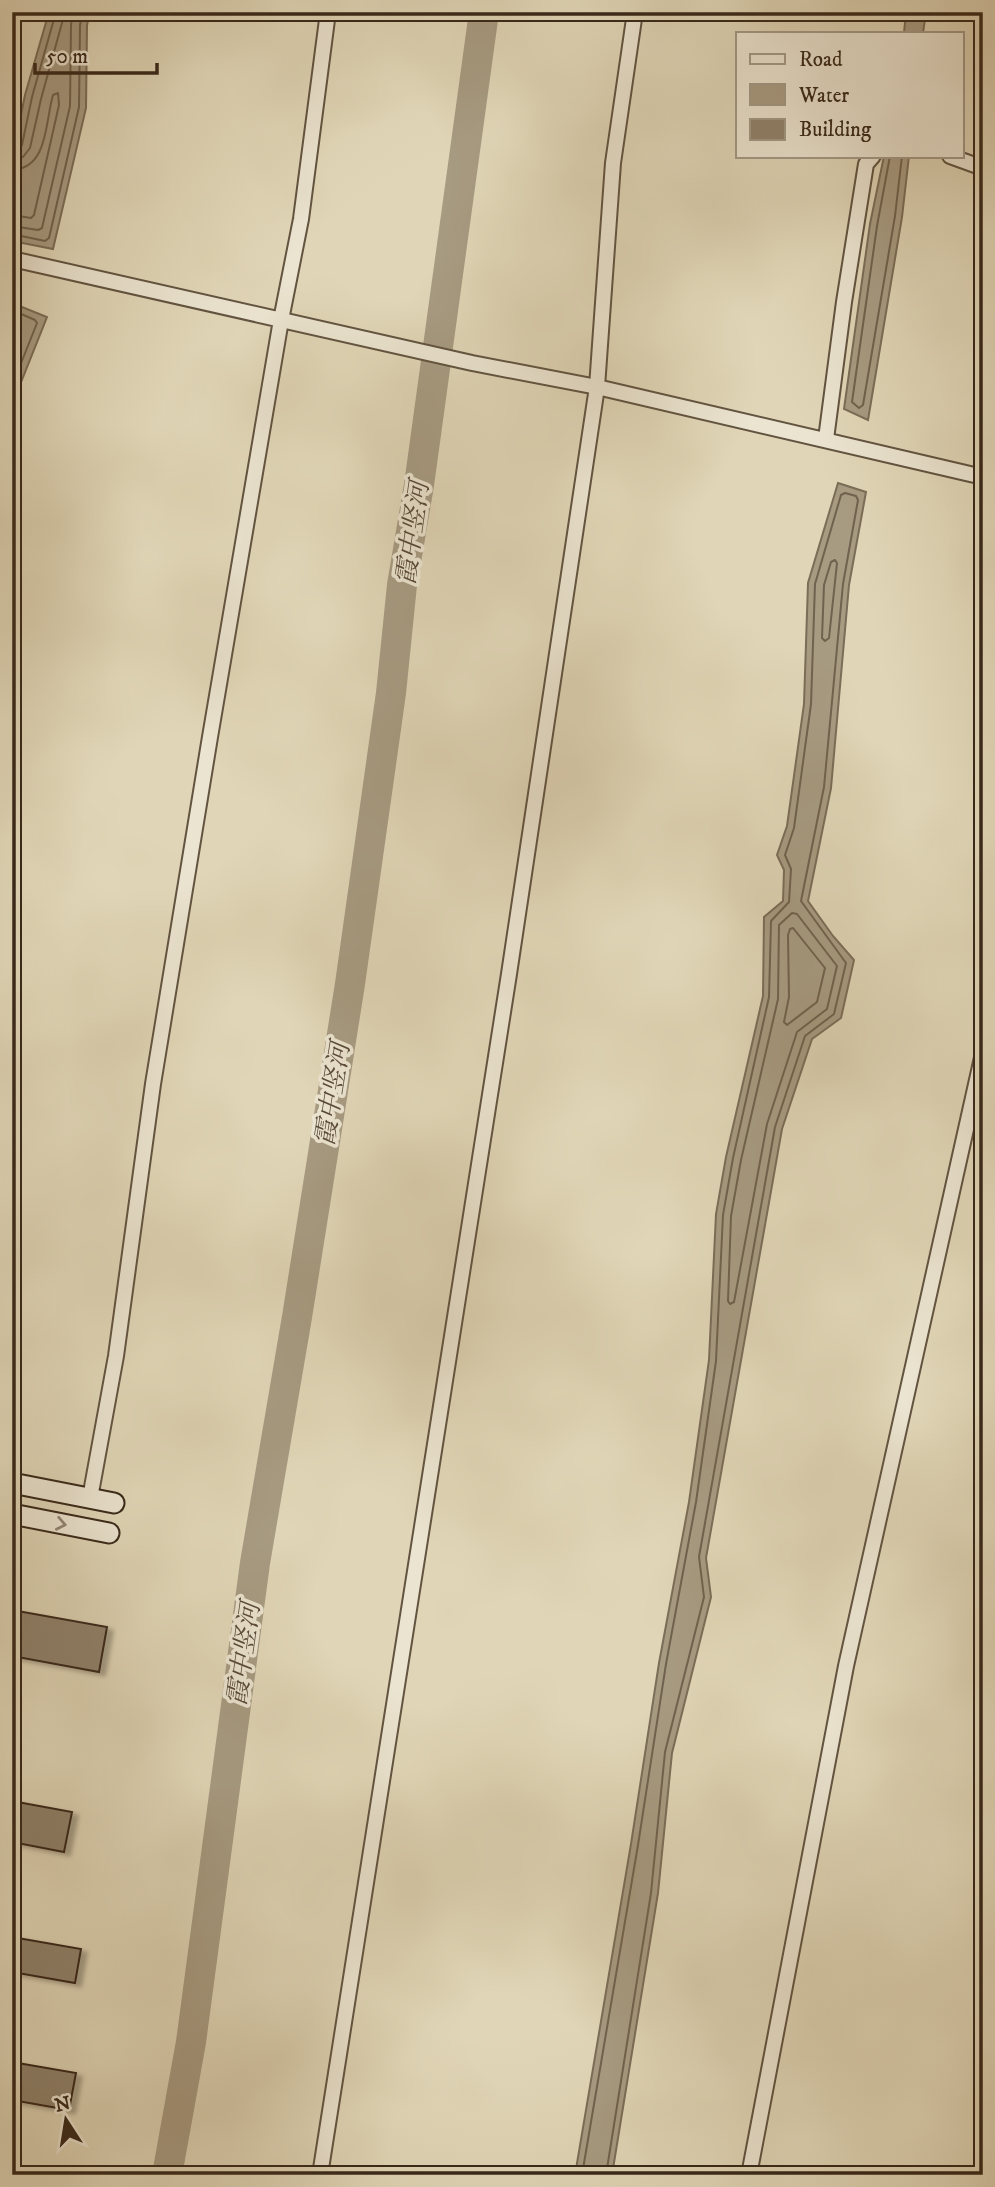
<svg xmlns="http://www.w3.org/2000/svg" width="995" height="2187" font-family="'IM FELL DW Pica','Noto Serif SC',serif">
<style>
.water{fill:#a79b82;stroke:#7b6d58;stroke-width:2}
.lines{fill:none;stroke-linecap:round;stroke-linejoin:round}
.shore{stroke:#70624e;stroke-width:2}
.river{stroke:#a79b82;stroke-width:30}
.building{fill:#8f826c;stroke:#38281a;stroke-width:2;filter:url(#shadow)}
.street-casing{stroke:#625441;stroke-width:18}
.secondary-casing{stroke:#38281a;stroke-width:23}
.street{stroke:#ebe4d0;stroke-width:14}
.secondary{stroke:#ebe4d0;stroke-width:19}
.oneway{stroke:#928675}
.labels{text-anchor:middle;stroke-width:7;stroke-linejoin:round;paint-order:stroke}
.water-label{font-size:26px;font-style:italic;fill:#594a39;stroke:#ebe4d0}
</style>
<defs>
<filter id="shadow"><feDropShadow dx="6" dy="3.5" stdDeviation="2" flood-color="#0004"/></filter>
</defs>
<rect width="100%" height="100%" fill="#e0d6b7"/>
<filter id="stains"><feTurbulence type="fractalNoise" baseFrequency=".00286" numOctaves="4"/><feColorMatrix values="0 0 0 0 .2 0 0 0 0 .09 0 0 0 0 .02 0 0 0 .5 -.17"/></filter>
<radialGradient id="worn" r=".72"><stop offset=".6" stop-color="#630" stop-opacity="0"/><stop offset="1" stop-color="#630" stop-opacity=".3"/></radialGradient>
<path class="water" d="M49,12H90L87,25L86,108L53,249L12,241V159L25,95Z
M906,12H926L923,33H904Z
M884,156H909L902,217L868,420L844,409L870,224Z
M12,303L47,317L12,405Z
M838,483L866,492L849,585L831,788L808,901L833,936L854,960L841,1018L812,1039L782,1129L706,1558L711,1597L672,1753L658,1893L612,2175H575L631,1844L659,1663L689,1502L709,1360L716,1214L726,1157L763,996L764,917L783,901L784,870L777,855L787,826L804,704L808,583Z"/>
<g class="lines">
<path class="shore" d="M12,150L18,149L22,145L32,97L56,12
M890,156L877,226L852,402L859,408L863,405L895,216L902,156
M12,159L23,157L30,148L41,99L65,12
M12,170C49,168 45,121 53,95L58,93L59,105L34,215L31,218L12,215
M12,226L38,230L42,228L70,106L71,24L74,12
M12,234L45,241L49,238L79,107L80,25L83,12
M12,310L35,320L37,323L12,386
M835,560L837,563L829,638L825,641L822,638L824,585L831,562Z
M792,913L797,914L837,966L827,1009L797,1032L767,1124L734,1302L730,1304L728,1301L731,1216L741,1160L778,999L779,925Z
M793,928L825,968L817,1002L787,1025L784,1022L789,997L788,935L790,929Z
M582,2175L638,1845L666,1664L696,1502L716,1361L723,1215L733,1158L769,997L771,921L789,902L791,869L785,855L794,828L811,704L815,584L841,495L845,493L856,496L858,500L843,584L824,787L801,901L846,963L834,1014L805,1036L775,1127L699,1557L704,1597L665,1752L651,1893L606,2175"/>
<path class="river" d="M167,2175L191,2042L255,1563L297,1317L350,984L391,693L402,585L419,485L484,12"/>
</g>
<path class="building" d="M12,1610L107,1627L99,1672L12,1656Z
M12,1801L72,1812L64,1852L12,1842Z
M12,1937L81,1949L75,1983L12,1972Z
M12,2062L76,2073L69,2110L12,2100Z"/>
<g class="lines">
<defs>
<path id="street" d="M950,156L983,168
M12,259L472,363L597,387L983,477
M826,439L844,302L866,164L873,156
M90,1498L116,1356L153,1084L210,737L281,320L301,219L328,12
M320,2175L509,974L597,387L613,163L635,12
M749,2175L846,1666L983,1053"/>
<path id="secondary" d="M12,1483L114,1503
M12,1514L109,1533"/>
</defs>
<use href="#street" class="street-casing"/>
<use href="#secondary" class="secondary-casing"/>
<use href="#street" class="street"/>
<use href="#secondary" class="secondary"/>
</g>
<defs><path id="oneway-chevron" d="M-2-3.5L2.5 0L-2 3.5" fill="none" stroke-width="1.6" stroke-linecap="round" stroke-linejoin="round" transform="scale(1.75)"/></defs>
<use class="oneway" href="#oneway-chevron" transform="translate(61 1524) rotate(11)"/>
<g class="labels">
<g class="water-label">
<text transform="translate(412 533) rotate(-82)" y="9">霞中竖河</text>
<text transform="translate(332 1094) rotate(-81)" y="9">霞中竖河</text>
<text transform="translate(243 1654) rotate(-82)" y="9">霞中竖河</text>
</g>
</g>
<rect width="995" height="2187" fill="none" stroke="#e0d6b7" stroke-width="42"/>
<rect x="14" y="14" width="967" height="2159" fill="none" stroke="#38281a" stroke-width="3.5"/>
<rect x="21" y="21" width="953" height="2145" fill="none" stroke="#38281a" stroke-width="2"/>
<rect x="736" y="32" width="228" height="126" fill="#ebe4d0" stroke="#a39987" stroke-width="2"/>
<rect x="750" y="54" width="35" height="10" fill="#ebe4d0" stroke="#a39987" stroke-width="2"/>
<text x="799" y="66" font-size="21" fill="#38281a">Road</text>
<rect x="750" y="84" width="35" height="21" fill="#a79b82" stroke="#a39987" stroke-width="2"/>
<text x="799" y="102" font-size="21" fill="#38281a">Water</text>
<rect x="750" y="119" width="35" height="21" fill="#8f826c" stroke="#a39987" stroke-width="2"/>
<text x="799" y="136" font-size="21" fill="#38281a">Building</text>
<g transform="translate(66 2120) rotate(348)" stroke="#ebe4d0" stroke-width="5" paint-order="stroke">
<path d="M0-5L12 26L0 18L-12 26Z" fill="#38281a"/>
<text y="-10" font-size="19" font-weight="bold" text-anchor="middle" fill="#38281a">N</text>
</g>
<path d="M35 63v10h122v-10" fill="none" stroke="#38281a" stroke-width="3.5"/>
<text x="46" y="63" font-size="21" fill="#38281a" stroke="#ebe4d0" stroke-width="5" paint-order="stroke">50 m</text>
<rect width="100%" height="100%" filter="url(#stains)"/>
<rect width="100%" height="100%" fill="url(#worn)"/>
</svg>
